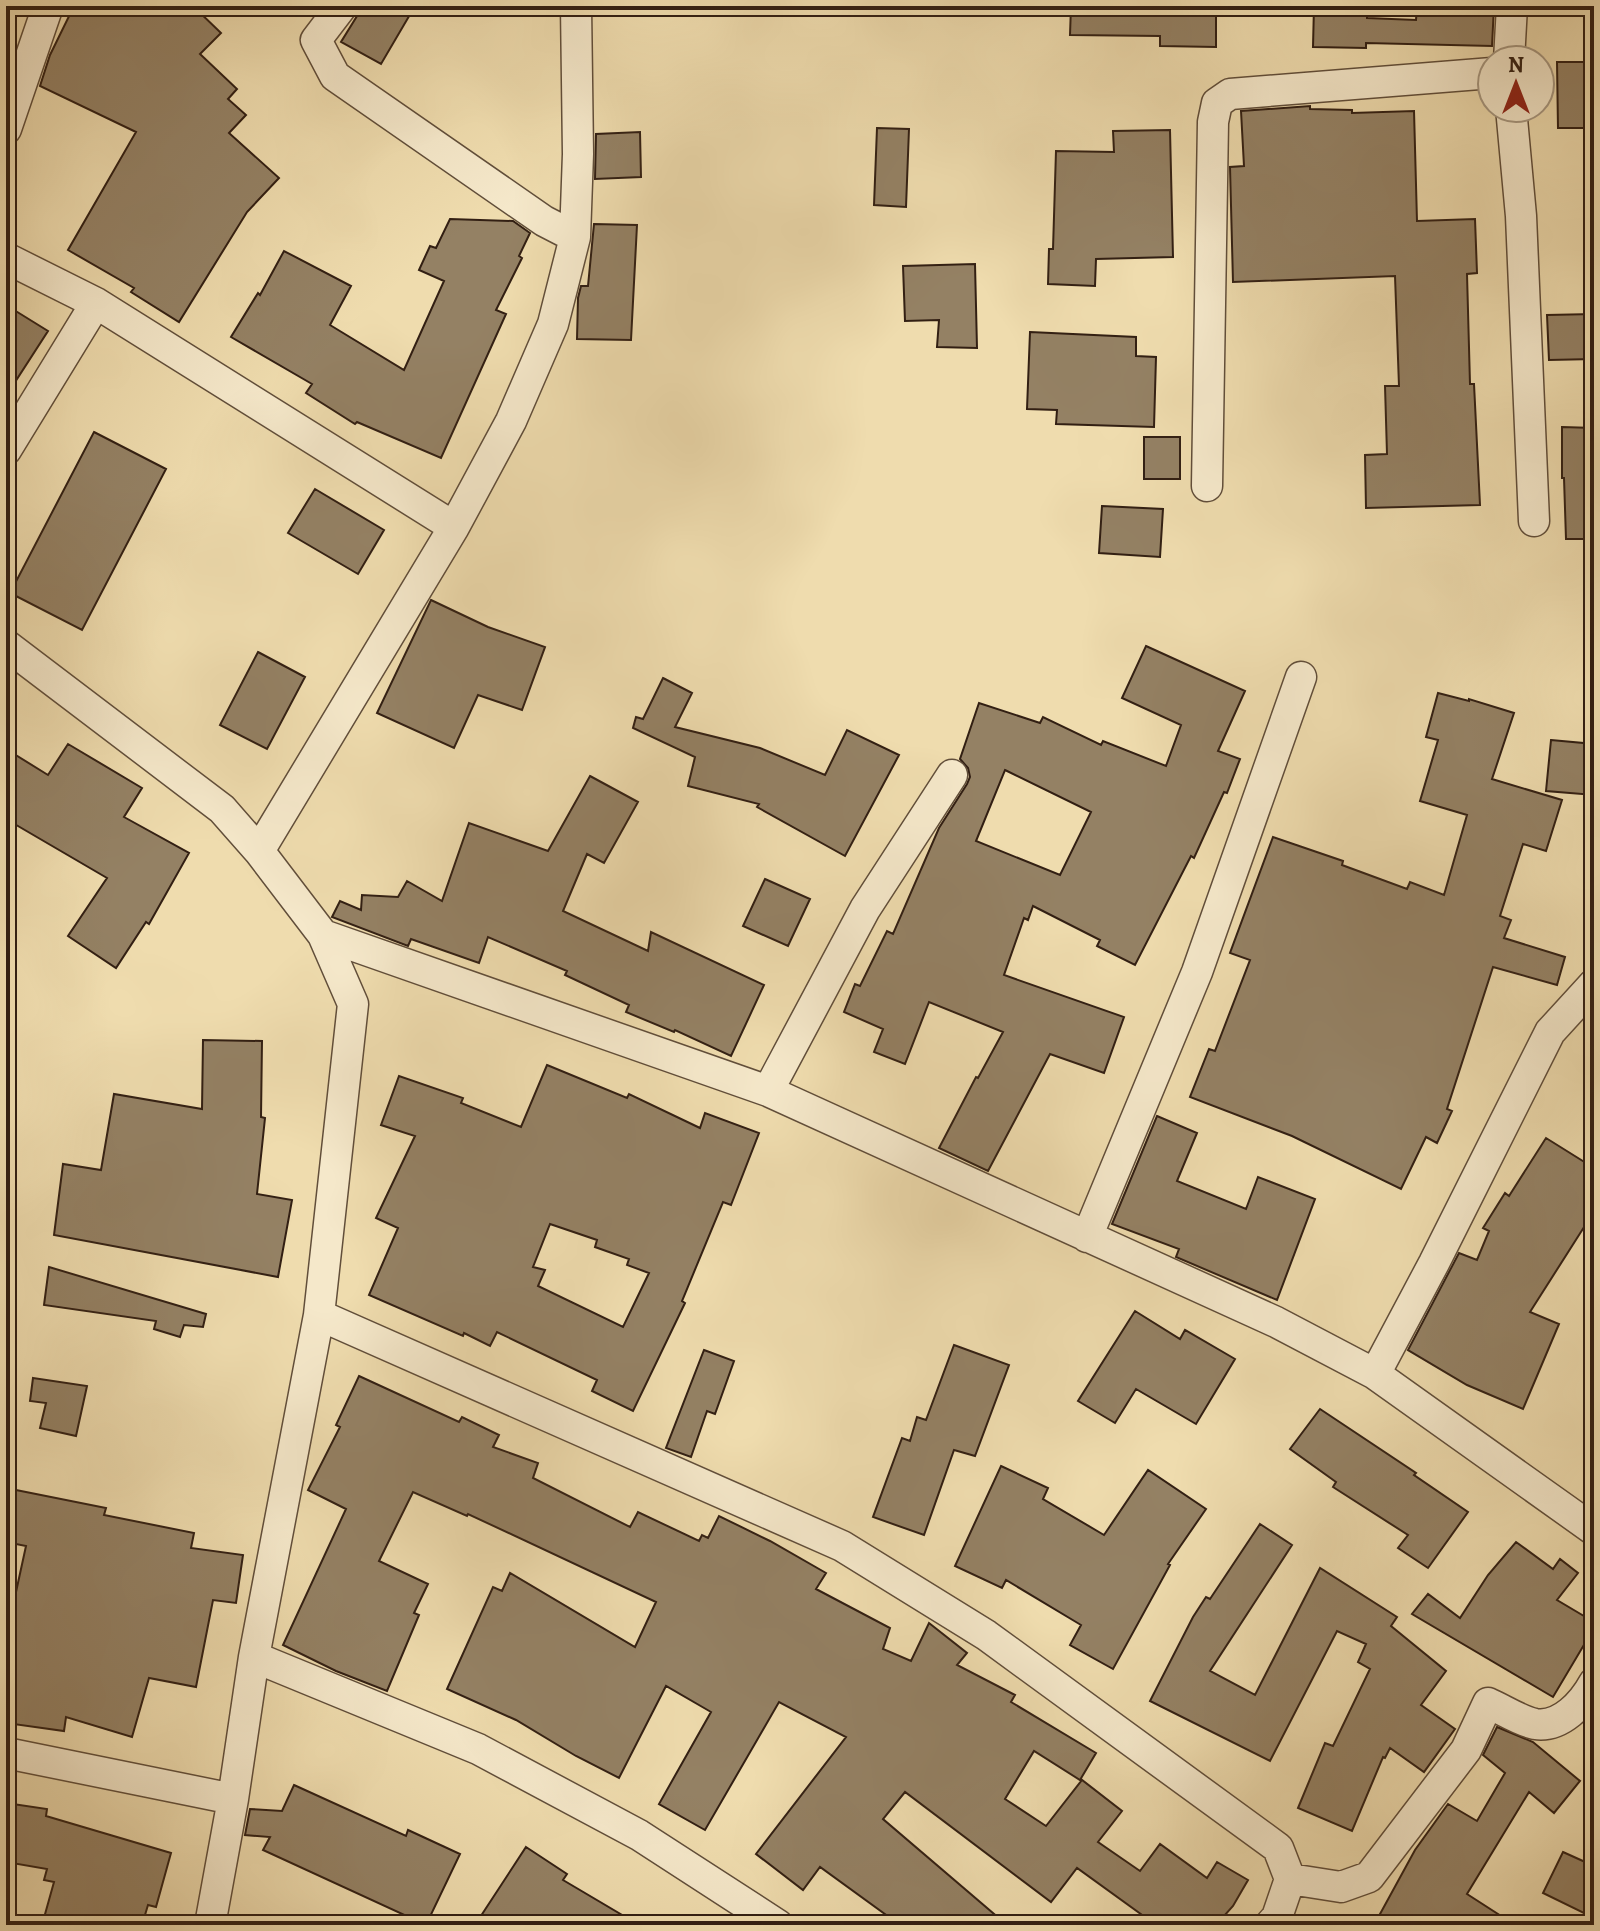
<svg xmlns="http://www.w3.org/2000/svg" width="1600" height="1931" font-family="Alegreya,serif">
<style>
.building{fill:#948164;stroke:#321f13;stroke-width:2;fill-rule:evenodd}
.lines{fill:none;stroke-linecap:round;stroke-linejoin:round}
.street-casing{stroke:#614e3a;stroke-width:33}
.street{stroke:#f5e8ca;stroke-width:30}
</style>
<rect width="100%" height="100%" fill="#efdcae"/>
<filter id="stains"><feTurbulence type="fractalNoise" baseFrequency=".0025" numOctaves="4"/><feColorMatrix values="0 0 0 0 .2 0 0 0 0 .09 0 0 0 0 .02 0 0 0 .5 -.17"/></filter>
<radialGradient id="worn" r=".72"><stop offset=".6" stop-color="#630" stop-opacity="0"/><stop offset="1" stop-color="#630" stop-opacity=".3"/></radialGradient>
<path class="building" d="M74,6H193L221,33L200,54L237,89L228,99L246,115L229,133L279,178L247,212L179,322L131,292L134,288L68,250L136,132L40,86L50,55Z
M360,6H415L381,64L341,42L357,16Z
M1071,6H1216V47L1160,46V36L1070,35Z
M1314,6H1367V18L1416,20L1417,6H1494L1492,46L1366,43V48L1313,47Z
M1557,62H1594V128H1558Z
M1310,106V109L1352,110V113L1414,111L1417,221L1475,219L1477,273L1467,274L1470,384H1474L1480,505L1366,508L1365,455L1387,454L1385,386H1399L1395,276L1233,282L1230,167L1244,166L1241,111Z
M877,128L909,129L906,207L874,205Z
M1170,130L1173,257L1096,259L1095,286L1048,284L1049,249H1053L1056,151L1114,152L1113,131Z
M640,132L641,177L595,179L596,134Z
M450,219L513,221L530,233L519,256L522,258L496,310L506,314L441,458L357,422L355,424L306,393L312,384L231,337L258,293L260,295L284,251L351,286L330,325L404,370L444,281L419,270L430,246L436,248Z
M594,224L637,225L631,340L577,339L578,298L581,286H588Z
M975,264L977,348L937,347L939,320L905,321L903,266Z
M6,305L48,331L6,396Z
M1594,314V359L1549,360L1547,315Z
M1030,332L1136,337V356L1156,357L1154,427L1056,424L1057,410L1027,409Z
M1562,427L1594,428V539H1566L1564,478H1562Z
M94,432L166,469L82,630L10,593Z
M1144,437H1180V479H1144Z
M315,489L384,530L358,574L288,533Z
M1102,506L1163,509L1160,557L1099,553Z
M431,600L488,627L545,647L522,710L478,695L454,748L377,713Z
M1146,646L1245,691L1218,751L1240,759L1227,793L1224,792L1194,858L1191,856L1135,965L1097,946L1100,940L1033,906L1028,920L1024,918L1004,975L1124,1017L1104,1073L1050,1054L988,1171L939,1148L976,1077L978,1078L1003,1032L929,1002L905,1064L874,1052L883,1029L844,1012L855,984L860,986L887,931L893,934L939,828L967,784L970,777L968,768L960,759L979,703L1040,723L1043,717L1101,745L1103,741L1166,766L1181,725L1122,698ZM1005,770L1091,812L1060,875L976,841Z
M258,652L305,677L267,749L220,725Z
M663,678L692,693L675,727L760,748L825,775L847,730L899,755L845,856L757,807L759,804L688,786L695,757L633,728L636,717L643,719Z
M1438,693L1469,701V699L1514,713L1492,779L1562,800L1546,851L1523,844L1500,916L1511,920L1504,938L1565,957L1557,985L1493,967L1447,1109L1452,1111L1437,1143L1426,1137L1401,1189L1292,1136L1190,1097L1209,1049L1215,1051L1250,960L1230,953L1273,837L1343,861L1342,865L1407,889L1410,882L1444,895L1467,815L1420,801L1438,740L1426,737Z
M1551,740L1594,744V795L1546,791Z
M68,744L142,788L124,817L189,853L149,924L146,922L116,968L68,936L107,878L6,819V749L48,775Z
M590,776L638,802L604,863L587,854L563,911L648,951L651,932L764,985L731,1056L675,1030L674,1032L626,1012L629,1005L565,975L567,971L488,937L479,963L411,939L408,946L332,917L340,901L361,910L362,895L398,897L407,881L442,901L469,823L548,851Z
M765,879L810,899L788,946L743,926Z
M203,1040L262,1041L261,1117L265,1118L257,1194L292,1200L278,1277L54,1235L63,1164L101,1170L114,1094L202,1109Z
M547,1065L627,1098L629,1094L700,1128L705,1113L759,1133L731,1205L723,1202L682,1301L685,1303L633,1411L592,1391L597,1380L497,1332L490,1346L464,1333L463,1336L369,1295L398,1228L376,1218L415,1136L381,1125L399,1076L463,1098L461,1103L521,1127ZM550,1224L597,1240L595,1247L629,1259L627,1265L649,1273L623,1327L538,1286L545,1270L533,1267Z
M1157,1116L1197,1133L1177,1181L1246,1209L1258,1177L1315,1199L1277,1300L1176,1257L1179,1249L1112,1224Z
M1546,1138L1594,1168V1228L1586,1224L1530,1312L1559,1324L1523,1409L1467,1385L1408,1350L1459,1253L1477,1260L1489,1231L1483,1228L1505,1193L1509,1196Z
M49,1267L206,1314L203,1327L184,1325L180,1337L154,1329L156,1321L44,1305Z
M1135,1311L1180,1339L1185,1330L1235,1359L1196,1424L1136,1389L1115,1423L1078,1401Z
M954,1345L1009,1365L975,1456L954,1450L924,1535L873,1517L902,1438L910,1441L917,1417L926,1420Z
M704,1350L734,1361L715,1414L707,1411L691,1457L666,1448Z
M359,1376L459,1422L462,1417L499,1435L493,1447L538,1463L533,1478L630,1527L638,1512L699,1541L702,1535L708,1538L719,1516L770,1541L826,1573L816,1589L890,1628L883,1649L911,1661L929,1623L967,1653L957,1665L1015,1695L1011,1702L1096,1753L1080,1780L1034,1751L1005,1799L1046,1826L1082,1780L1122,1811L1098,1842L1140,1871L1160,1844L1207,1878L1217,1862L1248,1880L1233,1906L1216,1925H1156L1077,1868L1051,1902L905,1792L883,1819L1007,1925H900L820,1867L803,1890L756,1854L846,1737L779,1702L705,1830L659,1804L711,1712L666,1686L619,1778L576,1756L516,1720L447,1689L493,1587L502,1591L510,1573L635,1647L656,1602L468,1514L467,1516L413,1492L379,1561L428,1584L414,1613L419,1615L387,1691L336,1671L283,1645L346,1509L308,1490L340,1427L336,1425Z
M33,1378L87,1386L76,1436L40,1428L46,1403L30,1401Z
M1320,1409L1416,1473L1414,1475L1468,1512L1428,1568L1398,1548L1408,1535L1333,1487L1336,1482L1290,1449Z
M1001,1466L1048,1488L1043,1499L1104,1535L1148,1470L1206,1509L1168,1564L1170,1565L1113,1669L1070,1645L1081,1625L1006,1580L1002,1588L955,1566Z
M6,1488L106,1508L104,1515L194,1533L191,1548L243,1555L236,1603L213,1600L196,1687L149,1678L132,1737L66,1717L64,1731L6,1723V1590L16,1592L26,1546L6,1542Z
M1260,1524L1292,1545L1210,1671L1255,1695L1320,1568L1397,1617L1391,1626L1446,1671L1421,1705L1455,1729L1424,1772L1390,1748L1385,1758L1383,1757L1352,1831L1298,1808L1325,1743L1333,1746L1370,1669L1358,1662L1366,1644L1337,1631L1270,1761L1150,1701L1193,1617L1206,1597L1210,1599Z
M1516,1542L1553,1569L1560,1559L1578,1573L1557,1600L1594,1622V1628L1553,1697L1412,1614L1428,1594L1460,1618L1488,1575Z
M1497,1727L1533,1742L1580,1781L1554,1813L1529,1792L1467,1894L1515,1925H1374L1415,1850L1448,1804L1477,1821L1505,1773L1483,1755Z
M294,1785L406,1836L408,1830L460,1854L426,1925L263,1850L270,1837L245,1835L250,1809L282,1811Z
M6,1803L47,1809L46,1816L171,1853L156,1907L148,1905L142,1925H42L54,1882L44,1880L47,1869L6,1862Z
M526,1847L567,1874L563,1880L639,1925H475Z
M1563,1852L1594,1866V1918L1543,1893Z"/>
<g class="lines">
<defs>
<path id="street" d="M342,6L316,40L335,76L544,221L575,237
M1509,60L1512,6
M1511,108L1521,216L1534,521
M6,129L48,6
M6,258L96,303L454,527
M6,450L96,303
M1207,486L1213,122L1217,103L1230,94L1492,73
M6,645L222,809L259,851L323,935L353,1004L319,1315L254,1657L233,1799L210,1925
M259,851L454,527L511,421L553,324L575,237L578,154L576,6
M323,935L768,1091L1276,1322L1375,1374L1594,1530
M768,1091L865,909L952,775
M1087,1237L1197,972L1301,677
M319,1315L842,1546L986,1635L1278,1848L1290,1879L1277,1917L1270,1925
M1375,1374L1434,1263L1550,1032L1594,984
M254,1657L478,1749L639,1835L778,1925
M6,1753L233,1799
M1290,1879L1341,1887L1369,1877L1466,1750L1488,1703C1502,1709 1520,1721 1535,1724C1561,1728 1583,1703 1594,1683"/>
</defs>
<use href="#street" class="street-casing"/>
<use href="#street" class="street"/>
</g>
<rect width="1600" height="1931" fill="none" stroke="#efdcae" stroke-width="32"/>
<rect x="8" y="8" width="1584" height="1915" fill="none" stroke="#321f13" stroke-width="4"/>
<rect x="16" y="16" width="1568" height="1899" fill="none" stroke="#321f13" stroke-width="2"/>
<g transform="translate(1516 84)"><circle r="38" fill="#f5e8ca" stroke="#a79881" stroke-width="2"/>
<path d="M0-6L14 30L0 20L-14 30Z" fill="#8f2418"/>
<text y="-12" font-size="22" font-weight="bold" text-anchor="middle" fill="#321f13">N</text>
</g>
<rect width="100%" height="100%" filter="url(#stains)"/>
<rect width="100%" height="100%" fill="url(#worn)"/>
</svg>
